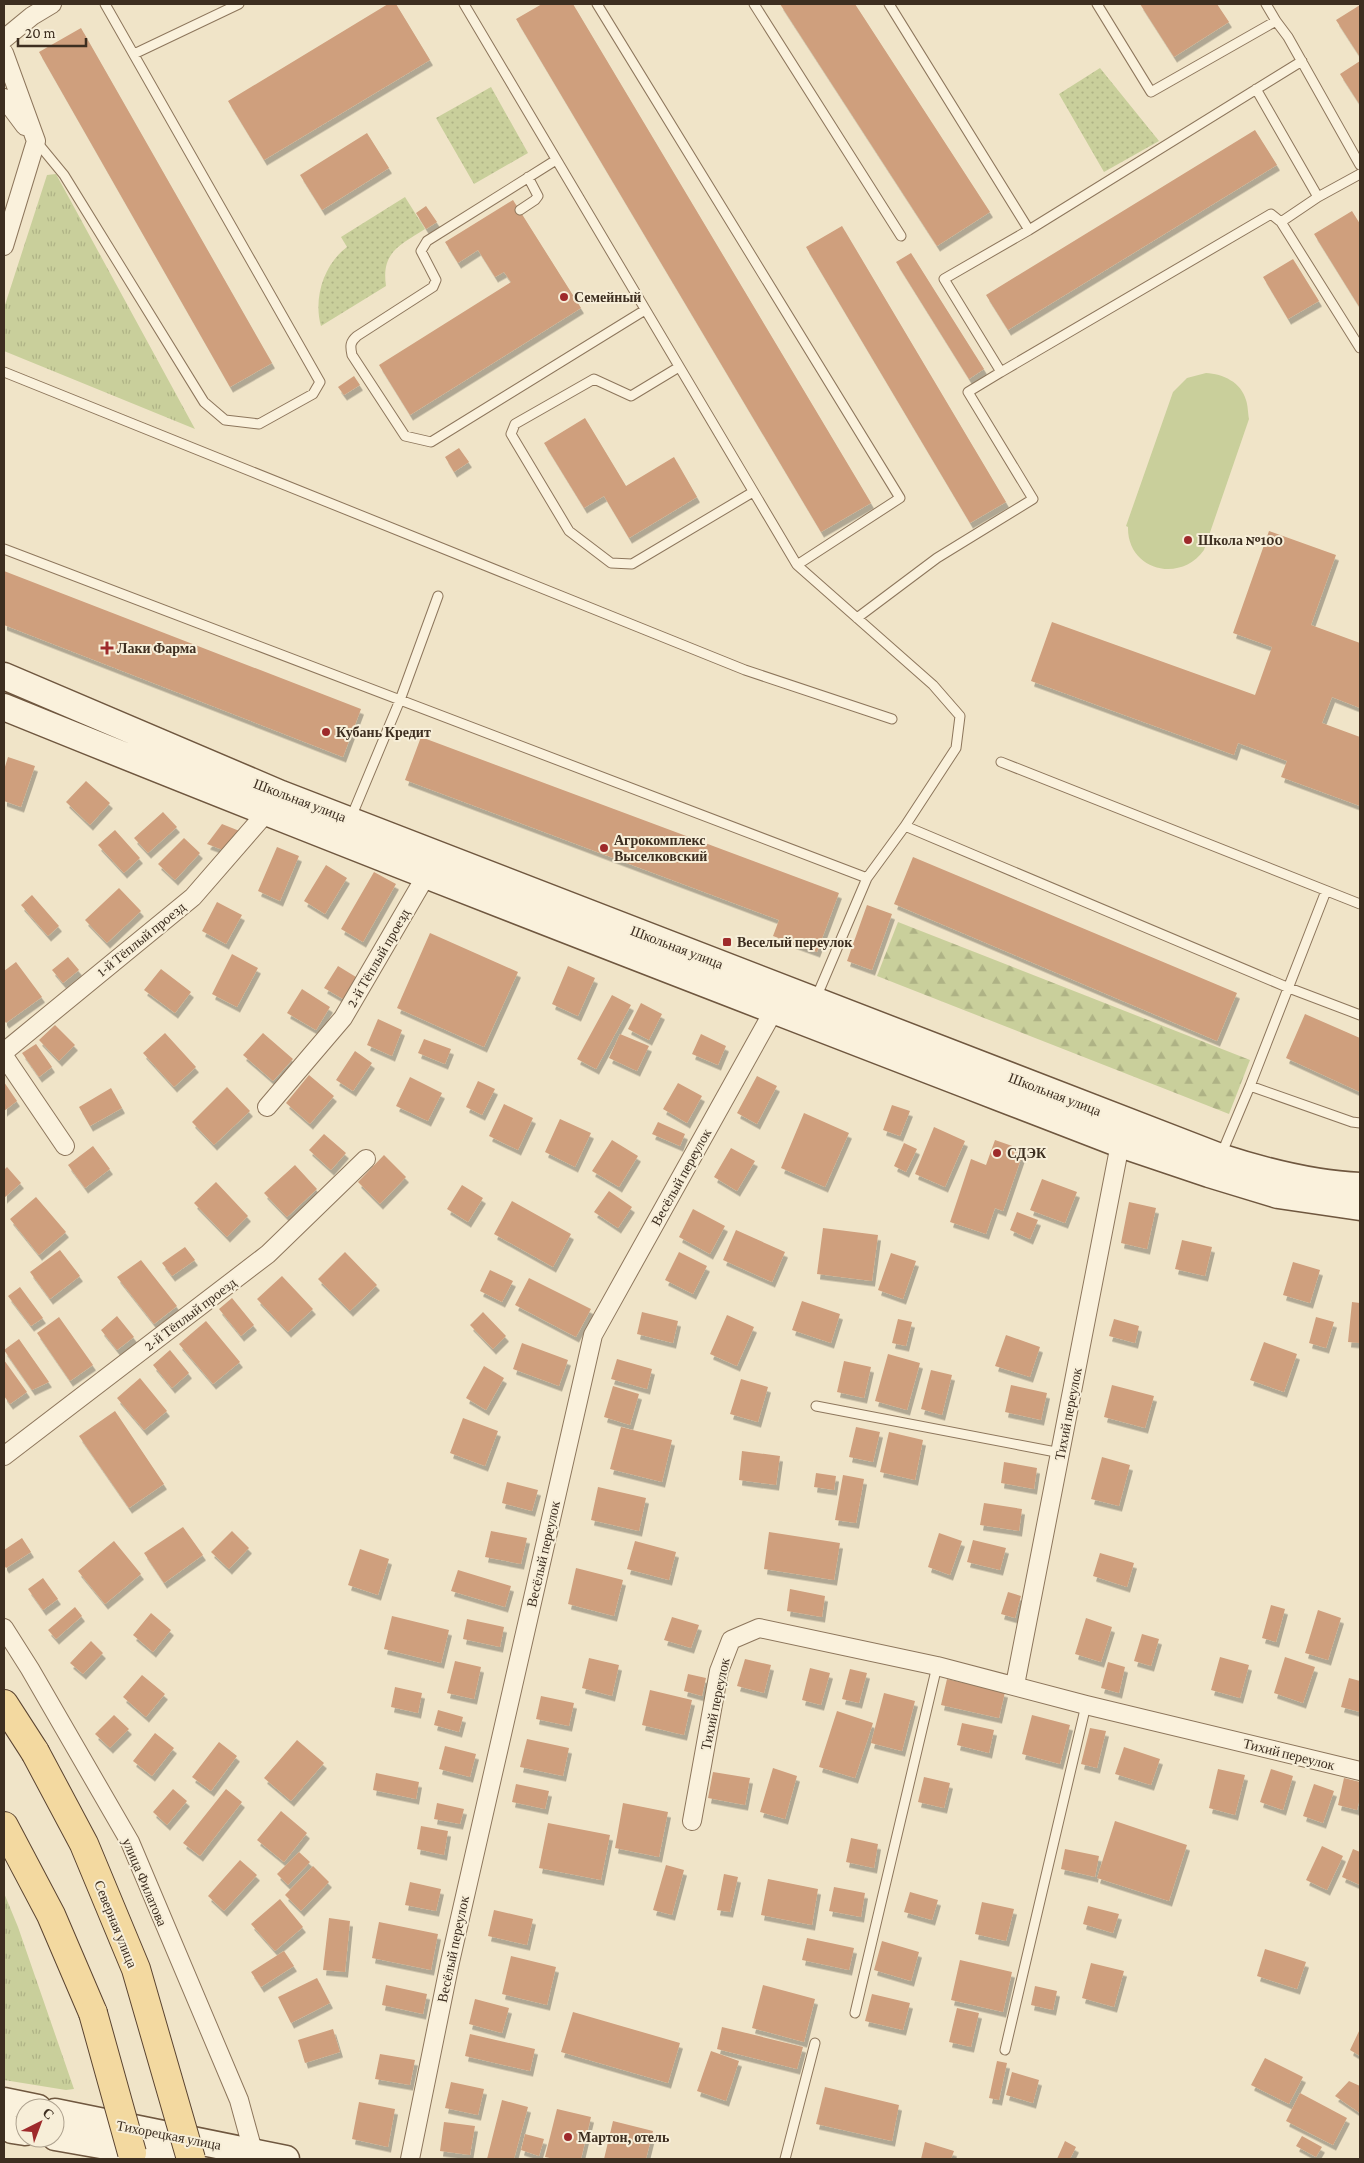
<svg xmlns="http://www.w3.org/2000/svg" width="1364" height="2163" font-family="'Crimson Pro',serif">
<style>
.grass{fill:url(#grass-tufts)}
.forest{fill:url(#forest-firs)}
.park{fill:url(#park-dots)}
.pitch{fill:#c9cf9b}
.building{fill:#cf9f7d;filter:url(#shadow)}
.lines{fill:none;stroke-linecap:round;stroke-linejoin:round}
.service-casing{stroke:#8d765c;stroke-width:11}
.minor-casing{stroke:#8d765c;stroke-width:20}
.secondary-casing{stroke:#6f573f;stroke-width:29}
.primary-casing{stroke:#5b4430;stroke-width:30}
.service{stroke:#faf1dc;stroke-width:9}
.minor{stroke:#faf1dc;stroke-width:18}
.secondary{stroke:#faf1dc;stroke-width:26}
.primary{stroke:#f3d9a0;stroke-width:28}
.primary-bridge-casing{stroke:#5b4430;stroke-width:30;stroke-linecap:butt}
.primary-bridge{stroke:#f3d9a0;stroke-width:28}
.poi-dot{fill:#9e2a2b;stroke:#f7eed8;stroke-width:2}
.labels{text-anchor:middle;stroke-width:4;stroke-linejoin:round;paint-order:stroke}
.poi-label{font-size:14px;font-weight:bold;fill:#3d2e20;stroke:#f7eed8;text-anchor:start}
.street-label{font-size:14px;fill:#3d2e20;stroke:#f7eed8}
</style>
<defs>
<pattern id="grass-tufts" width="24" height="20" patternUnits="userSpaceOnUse" patternTransform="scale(1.25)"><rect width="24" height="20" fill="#c9cf9b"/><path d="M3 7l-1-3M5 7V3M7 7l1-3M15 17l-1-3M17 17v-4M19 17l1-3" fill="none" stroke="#aeb285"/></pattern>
<pattern id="forest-firs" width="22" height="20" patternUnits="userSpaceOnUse" patternTransform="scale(1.25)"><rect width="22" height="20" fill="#c9cf9b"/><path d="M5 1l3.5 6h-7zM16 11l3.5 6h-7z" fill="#aeb285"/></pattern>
<pattern id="park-dots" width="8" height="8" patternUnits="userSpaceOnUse" patternTransform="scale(1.25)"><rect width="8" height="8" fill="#c9cf9b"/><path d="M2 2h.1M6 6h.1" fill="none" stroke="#aeb285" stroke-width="1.8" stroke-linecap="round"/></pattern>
<filter id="shadow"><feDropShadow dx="3" dy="5.5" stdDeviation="0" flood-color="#0004"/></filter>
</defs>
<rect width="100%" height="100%" fill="#f0e4c8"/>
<path class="grass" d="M56,174L195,429L4,351V308L47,175Z
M4,1893L18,1927L74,2089L66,2090L4,2080Z"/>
<path class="forest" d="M898,922L1250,1060L1229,1114L877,976Z"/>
<path class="park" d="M1100,68L1159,141L1104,172L1059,94Z
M491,87L528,153L474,184L436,118Z
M405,197L425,229C400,245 381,252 386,286L321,326C313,298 324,264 347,247L341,237Z"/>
<path class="pitch" d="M1206,373C1223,374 1241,382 1246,400C1248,406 1248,414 1249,419L1204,550C1180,584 1127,570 1128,527L1126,526L1173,392L1187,378Z"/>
<path class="building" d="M388,4H396L430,60L264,160L228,101Z
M542,4H573L871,503L821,532L516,19Z
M780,4H855L990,212L937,246Z
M1140,4H1217L1229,22L1174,57Z
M1360,5V57L1336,20Z
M81,28L272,363L230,387L39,52Z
M1360,61V105L1340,74Z
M1255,130L1277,165L1008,330L986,295Z
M367,133L389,168L322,210L300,175Z
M513,200L581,308L410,415L379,365L511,282L504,272L495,277L478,250L458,263L445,242Z
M426,206L437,222L426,229L416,213Z
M1352,211L1360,224V308L1314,234Z
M842,226L1006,502L970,523L806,247Z
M911,253L984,369L969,379L896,262Z
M1293,259L1319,301L1288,319L1263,277Z
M354,376L360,385L344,395L338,387Z
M585,418L626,486L674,457L697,497L629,538L604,496L584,508L544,443Z
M459,448L469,462L454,472L445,457Z
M1269,531L1336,555L1311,625L1360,643V708L1332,697L1322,723L1360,737V806L1281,777L1287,761L1238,743L1234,755L1031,681L1052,622L1255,695L1272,647L1233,633Z
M4,571L361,709L343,757L4,625Z
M421,737L839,893L817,952L773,936L779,920L405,780Z
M8,757L35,766L21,807L4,801V770Z
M86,781L110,803L90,825L66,802Z
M163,812L177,827L148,853L134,838Z
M222,824L242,832L223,850L207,844Z
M115,830L140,858L124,873L98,845Z
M184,838L200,853L175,880L158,864Z
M277,847L299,856L280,901L258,891Z
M913,857L1237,993L1217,1041L894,904Z
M326,865L347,878L325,914L304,901Z
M374,872L396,884L363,942L341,929Z
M119,888L141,911L107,943L85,920Z
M32,895L59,926L48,936L21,905Z
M217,902L242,915L226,944L202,931Z
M867,905L892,914L872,970L847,961Z
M430,933L518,972L484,1047L397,1008Z
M232,954L258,968L237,1007L212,994Z
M68,957L79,970L63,983L52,970Z
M16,962L42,997L6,1023L4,1020V971Z
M338,966L356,977L343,999L324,988Z
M568,966L595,978L578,1016L552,1004Z
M161,969L191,992L175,1013L144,990Z
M302,989L330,1007L316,1030L287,1013Z
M612,995L631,1005L596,1069L577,1059Z
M641,1003L662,1014L649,1040L628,1029Z
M1305,1014L1360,1038V1092L1286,1058Z
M378,1019L402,1030L392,1056L367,1045Z
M55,1025L75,1045L59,1061L39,1040Z
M165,1033L196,1067L174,1087L143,1053Z
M263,1033L293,1059L273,1081L243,1055Z
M620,1034L649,1046L637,1071L609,1058Z
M701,1034L726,1046L718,1065L692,1054Z
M424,1039L451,1049L445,1064L418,1053Z
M36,1044L52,1067L39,1077L22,1053Z
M355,1051L372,1063L353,1091L336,1080Z
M309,1075L334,1096L310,1124L286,1103Z
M757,1076L777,1086L757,1124L737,1113Z
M410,1077L442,1093L428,1121L396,1106Z
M478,1081L495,1089L482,1115L466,1107Z
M4,1082L17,1101L4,1111Z
M678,1083L702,1096L687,1123L663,1109Z
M227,1087L250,1111L214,1145L192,1122Z
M111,1088L122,1108L90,1126L79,1107Z
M504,1104L533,1118L518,1150L489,1136Z
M892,1105L910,1111L900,1136L883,1130Z
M804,1113L849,1133L825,1187L781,1168Z
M560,1119L591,1133L575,1167L545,1152Z
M658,1122L685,1134L680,1146L652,1134Z
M934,1127L965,1141L945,1187L915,1174Z
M324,1134L346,1153L331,1170L309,1150Z
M612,1140L638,1156L619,1187L592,1171Z
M995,1140L1024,1150L1003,1211L995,1208L986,1234L950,1222L971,1159L986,1165Z
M904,1143L917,1149L906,1172L894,1166Z
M93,1146L110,1169L85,1188L68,1165Z
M731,1148L755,1161L737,1191L714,1177Z
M384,1155L406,1177L380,1204L358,1182Z
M295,1165L317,1189L287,1217L264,1193Z
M7,1167L21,1183L4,1198V1170Z
M1042,1179L1077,1192L1065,1223L1030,1210Z
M216,1182L248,1216L227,1237L194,1203Z
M462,1185L483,1198L468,1222L447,1209Z
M609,1191L632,1207L618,1228L594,1212Z
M36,1197L66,1232L39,1255L10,1219Z
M512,1201L571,1234L553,1267L494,1234Z
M1129,1202L1156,1208L1147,1249L1121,1243Z
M693,1209L725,1226L710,1254L679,1237Z
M1017,1212L1038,1220L1030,1239L1010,1230Z
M823,1228L878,1235L872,1281L817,1274Z
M736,1230L785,1252L772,1282L723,1260Z
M1182,1240L1212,1247L1205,1276L1175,1269Z
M185,1247L195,1260L172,1276L162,1263Z
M60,1250L80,1276L50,1299L30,1272Z
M345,1252L377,1285L350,1311L318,1279Z
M679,1252L707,1266L693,1294L665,1280Z
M891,1253L916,1261L903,1299L878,1290Z
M141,1260L177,1306L154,1324L117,1277Z
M1293,1262L1320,1270L1310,1303L1283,1295Z
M490,1270L513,1281L502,1302L480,1291Z
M282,1276L313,1309L288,1332L257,1299Z
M529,1278L591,1309L576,1337L515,1305Z
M20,1287L43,1318L31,1326L8,1296Z
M232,1298L254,1325L241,1336L219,1309Z
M802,1301L840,1314L831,1343L792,1330Z
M1352,1302L1360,1303V1343L1348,1342Z
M483,1312L506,1336L493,1349L470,1325Z
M642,1312L678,1321L673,1343L637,1334Z
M727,1315L754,1327L737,1366L710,1354Z
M117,1316L134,1337L117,1350L101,1330Z
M59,1317L93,1365L70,1381L37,1333Z
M1316,1317L1334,1322L1326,1348L1309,1343Z
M898,1319L912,1322L906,1346L892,1343Z
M1114,1319L1139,1326L1135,1343L1109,1336Z
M206,1321L240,1362L213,1384L179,1344Z
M1006,1335L1040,1347L1030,1377L995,1366Z
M19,1339L49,1382L32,1390L4,1350Z
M1264,1342L1297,1354L1284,1392L1250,1380Z
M522,1343L568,1360L559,1386L513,1369Z
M170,1350L189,1373L172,1388L153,1365Z
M888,1354L920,1363L907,1410L875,1401Z
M617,1359L652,1369L647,1389L611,1379Z
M4,1360L27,1392L10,1404L4,1396Z
M844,1361L871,1367L864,1398L837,1392Z
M484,1366L504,1378L486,1410L466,1398Z
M931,1370L952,1375L942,1415L921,1409Z
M140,1378L167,1411L144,1430L117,1398Z
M741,1379L768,1387L758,1422L730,1414Z
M1011,1385L1047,1393L1041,1420L1005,1412Z
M1112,1385L1154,1396L1145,1428L1104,1417Z
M613,1386L639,1394L630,1425L604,1417Z
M115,1411L164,1484L129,1508L79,1436Z
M463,1418L498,1431L485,1466L450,1453Z
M621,1427L672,1440L662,1482L610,1469Z
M856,1427L880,1432L873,1462L849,1457Z
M889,1432L923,1440L915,1480L880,1472Z
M742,1451L780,1456L776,1485L739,1480Z
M1102,1457L1130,1465L1119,1506L1091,1499Z
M1004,1462L1037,1468L1034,1489L1001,1483Z
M816,1473L836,1476L834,1490L814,1487Z
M843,1475L864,1479L856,1523L835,1520Z
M507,1482L538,1490L532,1511L502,1503Z
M598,1487L646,1498L639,1531L591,1520Z
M984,1503L1022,1509L1019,1531L980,1525Z
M183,1527L203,1555L164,1583L144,1553Z
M232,1531L249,1548L229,1569L211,1552Z
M491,1531L527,1538L521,1564L485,1557Z
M769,1532L840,1543L834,1580L764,1569Z
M939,1533L962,1541L950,1575L928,1567Z
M22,1538L31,1552L6,1568L4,1565V1550Z
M973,1540L1006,1548L1000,1570L967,1562Z
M114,1541L141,1574L105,1604L78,1571Z
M635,1541L676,1552L669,1580L627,1569Z
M360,1549L389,1559L378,1595L348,1585Z
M1100,1553L1134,1563L1127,1587L1093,1576Z
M576,1568L623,1580L614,1616L568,1604Z
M458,1570L511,1586L505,1607L451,1591Z
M43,1578L58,1599L43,1610L28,1589Z
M790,1589L825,1596L822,1617L787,1611Z
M1008,1592L1021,1596L1015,1618L1001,1614Z
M1271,1605L1285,1609L1276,1642L1262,1638Z
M75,1607L82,1616L56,1639L48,1630Z
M1318,1610L1341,1618L1328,1660L1305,1653Z
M151,1613L171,1630L153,1652L133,1635Z
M392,1616L449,1630L441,1663L384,1649Z
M672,1617L699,1625L691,1648L664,1640Z
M1086,1618L1112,1627L1101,1662L1075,1654Z
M467,1619L504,1627L500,1647L463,1639Z
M1142,1634L1159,1639L1151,1666L1134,1661Z
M91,1641L103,1653L83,1674L70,1663Z
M1220,1657L1249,1665L1240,1698L1211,1690Z
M1285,1657L1315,1667L1303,1703L1274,1693Z
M589,1658L619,1665L612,1696L582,1688Z
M745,1659L771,1665L764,1693L737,1686Z
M455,1661L481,1667L474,1699L447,1693Z
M1108,1662L1125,1667L1119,1693L1101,1688Z
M810,1668L830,1673L821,1705L802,1700Z
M850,1669L867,1673L859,1703L842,1699Z
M688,1674L706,1678L702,1696L684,1691Z
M142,1675L165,1694L146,1717L123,1697Z
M1349,1678L1360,1681V1712L1341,1707Z
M947,1679L1005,1692L999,1718L941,1705Z
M395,1687L422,1693L418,1713L391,1707Z
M650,1690L692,1700L684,1735L642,1725Z
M884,1693L915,1701L902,1751L871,1743Z
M541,1696L574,1703L569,1726L536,1719Z
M438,1710L463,1717L459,1732L434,1725Z
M837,1711L873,1723L855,1778L819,1767Z
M114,1715L129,1729L110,1748L95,1734Z
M1032,1715L1070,1725L1060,1764L1022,1754Z
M962,1723L994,1730L989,1753L957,1745Z
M1090,1728L1106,1731L1097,1768L1081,1764Z
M155,1733L174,1748L152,1776L133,1761Z
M527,1739L569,1748L563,1776L520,1767Z
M297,1740L324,1763L291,1801L264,1778Z
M219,1742L237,1756L211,1791L192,1777Z
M445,1746L476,1754L470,1777L439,1769Z
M1124,1747L1160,1759L1151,1785L1115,1774Z
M773,1768L797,1776L785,1819L760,1812Z
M1218,1769L1245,1775L1235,1815L1209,1808Z
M1271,1769L1293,1776L1283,1810L1260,1802Z
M713,1772L750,1778L745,1805L708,1798Z
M376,1773L419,1782L416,1799L373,1790Z
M924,1777L950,1783L944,1808L918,1802Z
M1344,1778L1360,1782V1798L1357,1810L1338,1805Z
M516,1784L549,1791L545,1809L512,1802Z
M1314,1784L1334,1791L1323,1823L1303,1816Z
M173,1789L187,1801L167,1825L153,1812Z
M226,1789L242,1802L200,1856L183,1843Z
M437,1803L464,1809L460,1824L434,1819Z
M623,1803L668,1812L659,1857L615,1848Z
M281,1811L307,1833L284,1862L257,1840Z
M1115,1821L1187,1845L1169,1901L1097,1878Z
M548,1823L610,1835L601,1880L539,1868Z
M421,1826L448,1831L444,1855L417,1849Z
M851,1838L878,1844L874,1868L846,1862Z
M1322,1846L1343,1856L1327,1890L1306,1880Z
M1065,1849L1099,1856L1095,1877L1061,1869Z
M1353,1849L1360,1852V1885L1342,1877Z
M299,1852L310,1862L288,1885L277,1874Z
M240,1860L257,1875L224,1911L208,1896Z
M666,1865L684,1870L672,1915L653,1910Z
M313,1866L329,1882L301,1911L285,1895Z
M724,1874L738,1877L730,1912L717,1910Z
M768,1879L818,1889L812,1925L761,1915Z
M410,1882L441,1889L436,1911L405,1905Z
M834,1887L865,1893L861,1917L829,1911Z
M910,1892L938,1900L932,1920L904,1912Z
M280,1899L303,1927L275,1951L251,1924Z
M982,1902L1014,1909L1006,1941L975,1934Z
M1088,1906L1119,1914L1113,1933L1083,1924Z
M494,1910L533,1919L527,1945L488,1936Z
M329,1918L350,1921L345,1972L323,1970Z
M379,1922L438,1934L431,1970L372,1958Z
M807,1938L854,1948L849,1970L802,1960Z
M882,1941L919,1952L911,1981L874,1970Z
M1265,1949L1306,1962L1297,1989L1257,1976Z
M284,1951L294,1966L261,1987L251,1972Z
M511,1956L556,1967L547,2005L502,1994Z
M960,1960L1012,1972L1003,2012L951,2000Z
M1091,1963L1124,1971L1114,2007L1082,1998Z
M317,1978L330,2003L291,2023L278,1997Z
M386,1985L427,1994L423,2014L382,2005Z
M763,1985L815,1999L804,2042L752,2028Z
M1035,1986L1057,1991L1053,2010L1031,2005Z
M872,1994L910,2003L903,2030L865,2021Z
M475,1999L509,2008L502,2033L469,2024Z
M957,2008L979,2013L971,2047L949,2042Z
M573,2012L680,2043L668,2083L561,2052Z
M722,2027L803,2047L797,2069L717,2049Z
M333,2029L340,2052L305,2063L298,2040Z
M1360,2029V2056L1350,2050Z
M470,2034L535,2049L530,2071L465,2056Z
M711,2051L739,2061L726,2101L697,2091Z
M380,2054L415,2060L410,2085L375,2079Z
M1265,2058L1303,2077L1289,2104L1251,2085Z
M997,2061L1007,2063L999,2100L989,2098Z
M1012,2072L1039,2080L1033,2103L1006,2095Z
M1349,2081L1360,2086V2113L1335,2096Z
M451,2082L484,2089L478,2115L445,2108Z
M825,2087L899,2105L892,2141L816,2124Z
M1300,2093L1347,2118L1333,2145L1286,2121Z
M502,2100L528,2107L514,2159H487Z
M359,2102L395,2109L388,2147L352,2139Z
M557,2109L591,2117L581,2159H555L545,2157Z
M613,2121L653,2131L646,2159H604Z
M444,2122L475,2126L470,2155L440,2151Z
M525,2134L544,2139L539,2156L521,2150Z
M1302,2136L1322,2147L1316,2157L1296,2146Z
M1065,2141L1076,2147L1070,2159H1057Z
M925,2142L954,2151L951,2159H921Z"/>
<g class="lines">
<defs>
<path id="service" d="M464,4L797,565L900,498L597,4
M754,4L901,236
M889,4L1029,230
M1097,4L1151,92L1276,21
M1266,4L1276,21L1288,37L1360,165
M134,54L239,4
M1302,61L1029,230L944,279L1001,372L1271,214L1281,222L1318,197L1360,174
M1256,89L1318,197
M36,141L64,175L204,402L225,420L259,424L313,394L320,382L105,4
M556,160L427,241L421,251L436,280L433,287L357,336C350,342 350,346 352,355L405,436L431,442L645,310
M520,210L535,200L538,196L528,177
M1281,222L1360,348
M679,367L631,396L594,379L515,424L511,434L569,531L611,563L632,564L753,492
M4,372L745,670L892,719
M4,549L867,878
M797,565L933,685L960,716L956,748L905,826
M857,618L937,558L1033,499L968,392L1001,372
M1001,762L1360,904
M350,820L400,700L438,596
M816,998L867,878L905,826L1289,988L1360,1015
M1250,1086L1352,1122L1360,1123
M1221,1155L1250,1086L1326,891
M816,1406L1061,1453
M855,2013L937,1666
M1005,2050L1086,1705
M785,2159L815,2043"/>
<path id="minor" d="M4,39L32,16L52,4
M4,53L36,141L4,246
M4,98L25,126
M4,1052L193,897L266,813
M4,1056L65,1146
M267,1107L343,1018L427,874
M4,1456L268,1254L366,1159
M4,1628L30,1669L130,1842L239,2100L253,2151
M1015,1685L1120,1144
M692,1821L719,1671L731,1640L759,1628L937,1666L1086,1705L1360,1771
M410,2159L450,1962L593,1335L779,1001"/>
<path id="secondary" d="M4,676L281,794L1220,1157C1266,1172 1312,1184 1360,1186
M4,707C374,857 747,1000 1120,1144L1209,1174L1278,1195L1360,1207
M4,2101L38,2108
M55,2112L286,2159
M4,2125L12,2130L25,2132
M55,2137L181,2159"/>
<path id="primary" d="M4,1704L35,1752
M4,1826L51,1915L93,2013"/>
</defs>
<use href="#service" class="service-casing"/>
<use href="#minor" class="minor-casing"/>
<use href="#secondary" class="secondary-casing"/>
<use href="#primary" class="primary-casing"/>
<use href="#service" class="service"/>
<use href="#minor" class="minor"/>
<use href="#secondary" class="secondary"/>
<use href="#primary" class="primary"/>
<defs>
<path id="primary-bridge" d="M35,1752L84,1844L136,1969L191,2159
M93,2013L132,2153"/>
</defs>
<use href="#primary-bridge" class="primary-bridge-casing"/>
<use href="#primary-bridge" class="primary-bridge"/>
</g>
<g class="poi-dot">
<circle cx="564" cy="297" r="5"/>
<circle cx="1188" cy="540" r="5"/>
<path d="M104.5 640.5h5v5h5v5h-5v5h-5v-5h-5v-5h5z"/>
<circle cx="326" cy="732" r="5"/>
<circle cx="604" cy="848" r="5"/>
<rect x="722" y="937" width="10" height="10" rx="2.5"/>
<circle cx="997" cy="1153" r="5"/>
<circle cx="568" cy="2137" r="5"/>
</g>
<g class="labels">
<g class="poi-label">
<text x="574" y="302">Семейный</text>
<text x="1198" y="545">Школа №100</text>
<text x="117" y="653">Лаки Фарма</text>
<text x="336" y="737">Кубань Кредит</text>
<text x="614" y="845">Агрокомплекс<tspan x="614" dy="16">Выселковский</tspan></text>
<text x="737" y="947">Веселый переулок</text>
<text x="1007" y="1158">СДЭК</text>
<text x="578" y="2142">Мартон, отель</text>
</g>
<g class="street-label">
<text transform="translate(300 800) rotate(21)" y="5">Школьная улица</text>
<text transform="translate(141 939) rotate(-39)" y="5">1-й Тёплый проезд</text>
<text transform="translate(677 947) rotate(21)" y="5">Школьная улица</text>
<text transform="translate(378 958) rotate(-60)" y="5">2-й Тёплый проезд</text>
<text transform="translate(1055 1094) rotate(21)" y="5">Школьная улица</text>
<text transform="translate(681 1177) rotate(-61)" y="5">Весёлый переулок</text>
<text transform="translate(190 1314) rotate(-37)" y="5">2-й Тёплый проезд</text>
<text transform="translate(1068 1414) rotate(-79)" y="5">Тихий переулок</text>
<text transform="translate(543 1554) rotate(-77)" y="5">Весёлый переулок</text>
<text transform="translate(715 1704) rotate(-78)" y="5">Тихий переулок</text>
<text transform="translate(1289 1754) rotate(14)" y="5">Тихий переулок</text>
<text transform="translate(145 1882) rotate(67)" y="5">улица Филатова</text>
<text transform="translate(116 1924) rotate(68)" y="5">Северная улица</text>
<text transform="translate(453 1949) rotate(-78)" y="5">Весёлый переулок</text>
<text transform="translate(169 2135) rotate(11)" y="5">Тихорецкая улица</text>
</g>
</g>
<rect width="1364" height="2163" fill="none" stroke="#3d2e20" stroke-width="10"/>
<g transform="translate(40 2123) rotate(42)"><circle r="24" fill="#f7eed8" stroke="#ada18e"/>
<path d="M0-4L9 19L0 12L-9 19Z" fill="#9e2a2b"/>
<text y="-8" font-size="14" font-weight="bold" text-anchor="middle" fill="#3d2e20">С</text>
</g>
<path d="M18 38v8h68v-8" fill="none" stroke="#3d2e20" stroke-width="2.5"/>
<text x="25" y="38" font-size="15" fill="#3d2e20" stroke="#f7eed8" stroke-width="4" paint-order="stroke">20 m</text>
</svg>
